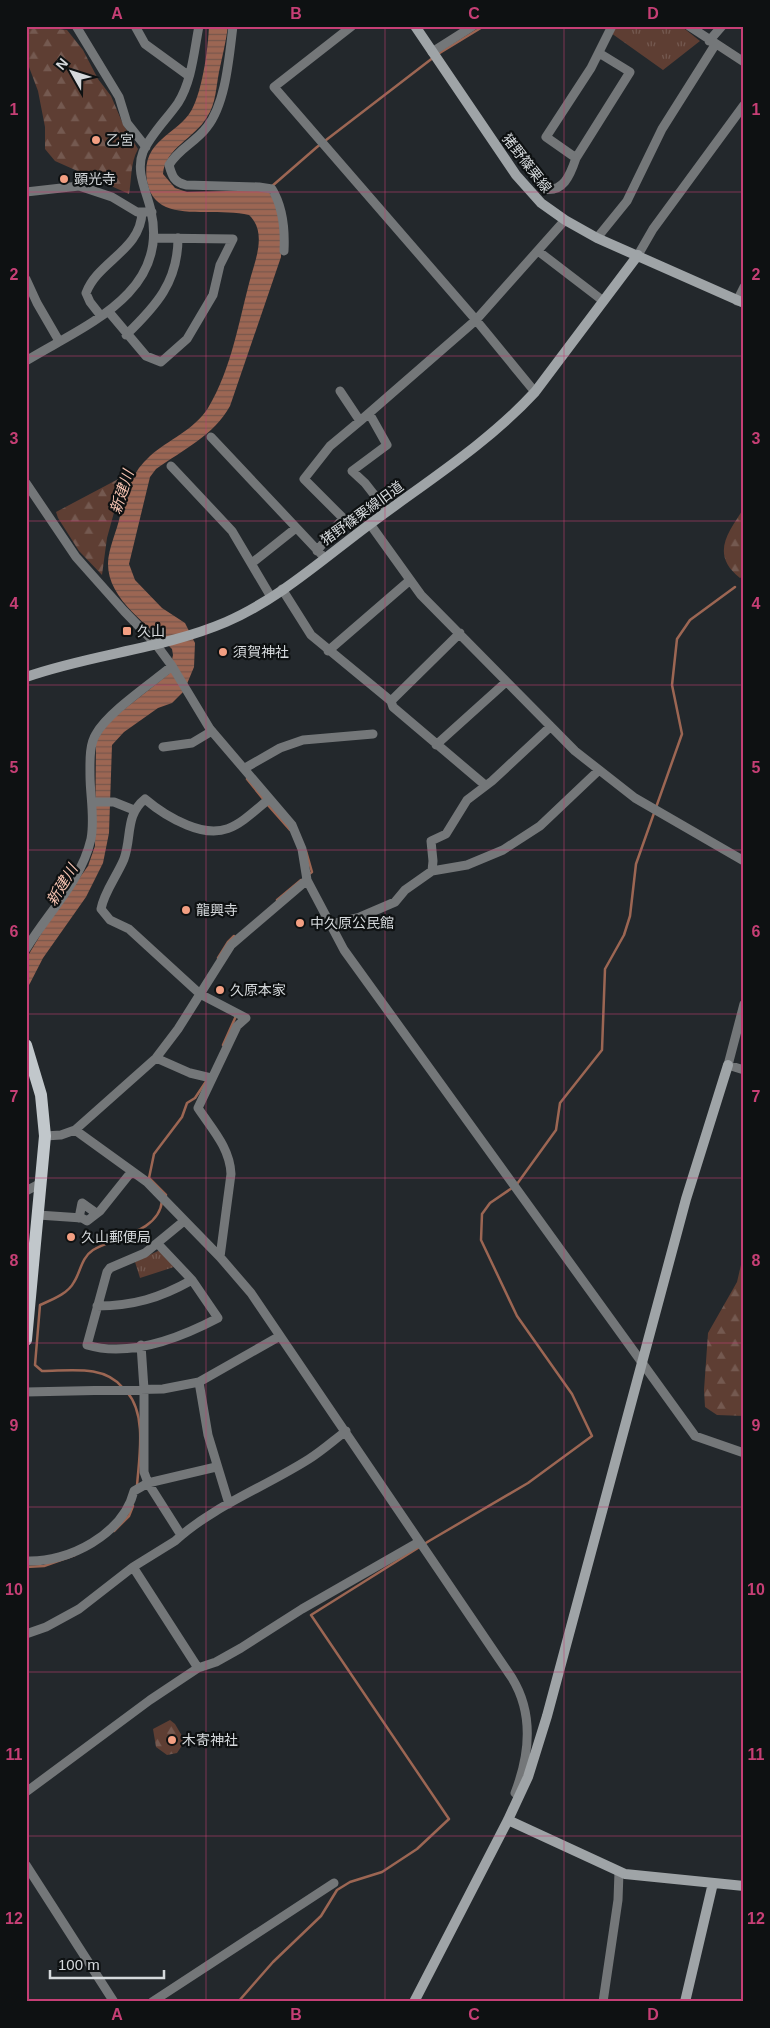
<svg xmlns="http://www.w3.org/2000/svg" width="770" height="2028" font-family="Arial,'Noto Sans JP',sans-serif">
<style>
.grass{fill:url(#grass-tufts)}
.forest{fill:url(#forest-firs)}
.water{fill:url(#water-rules)}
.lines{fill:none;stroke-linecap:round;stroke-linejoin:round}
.stream{stroke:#9c6653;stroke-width:2.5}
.street{stroke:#747779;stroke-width:9}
.secondary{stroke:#9fa4a7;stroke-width:10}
.primary{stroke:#c1c7cb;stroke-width:12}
.grid{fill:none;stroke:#c63f75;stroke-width:1;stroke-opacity:0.55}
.poi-dot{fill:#f39f82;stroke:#0e1112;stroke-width:2}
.labels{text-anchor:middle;stroke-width:4.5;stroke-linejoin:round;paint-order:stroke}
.poi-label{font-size:14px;fill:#d5d9dc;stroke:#0e1112;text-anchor:start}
.street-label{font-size:14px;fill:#d5d9dc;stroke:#0e1112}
.water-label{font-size:15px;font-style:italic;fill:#f6c3b1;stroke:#0e1112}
.neatline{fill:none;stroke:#c63f75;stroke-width:2}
.grid-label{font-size:16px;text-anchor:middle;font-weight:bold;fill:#c63f75}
</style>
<defs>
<pattern id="grass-tufts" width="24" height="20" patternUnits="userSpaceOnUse" patternTransform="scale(1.25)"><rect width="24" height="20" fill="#5e3e33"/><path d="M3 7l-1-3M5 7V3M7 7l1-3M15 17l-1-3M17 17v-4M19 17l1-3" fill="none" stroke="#745950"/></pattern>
<pattern id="forest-firs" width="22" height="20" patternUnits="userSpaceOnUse" patternTransform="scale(1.25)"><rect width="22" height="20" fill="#5e3e33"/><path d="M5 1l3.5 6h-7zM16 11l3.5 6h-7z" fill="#745950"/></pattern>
<pattern id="water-rules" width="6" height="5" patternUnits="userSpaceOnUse" patternTransform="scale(1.25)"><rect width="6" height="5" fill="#9c6653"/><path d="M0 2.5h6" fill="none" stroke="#77574c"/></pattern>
</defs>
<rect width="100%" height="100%" fill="#23282c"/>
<path class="grass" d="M616,26H681L700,41L663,70L611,33Z
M160,1250L174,1267L140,1278L135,1262Z"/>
<path class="forest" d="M29,26L67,30L83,50L98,79L111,96L123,124L138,149C130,164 132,178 129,194L55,161L45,149V127L38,91L26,59V33Z
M124,476L107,538L102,575L79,551L58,518L56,512Z
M744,508V576L740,578C710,554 728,533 744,508Z
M744,1252V1416L717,1415L705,1407L704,1390L708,1333L737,1282Z
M170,1720L175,1724L185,1741L177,1753L167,1755L156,1747L153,1729Z"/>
<path class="water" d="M209,26H228C226,42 222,57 219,72C216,87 216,104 207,117C195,138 165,148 163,174L175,188L187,192L262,190L269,192C281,210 281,236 281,257L230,406C214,435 183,450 156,469L150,477L129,564L135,580L162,608L185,623L195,643L194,667L184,691L172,703L158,708L124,732L112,745L109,833L103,863L86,897L43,958L26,991V959L50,919L88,866L95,846L96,742L108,722L169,674L173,655L172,649C149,625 108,600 108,564C108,549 117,531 120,516C126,493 131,473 150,456C168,440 194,430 208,408C232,368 239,320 251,276C257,256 266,231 249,215C224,209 187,216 166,207C155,202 149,193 147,181C140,137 182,135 194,105C203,84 208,49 209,26Z"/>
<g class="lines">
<path class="stream" d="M438,54L484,26
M271,187L317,147L434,57
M247,779L264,800
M267,804L290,830
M306,851L312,872L308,875
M277,900L301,880
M218,958L228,942L234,936
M223,1045L236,1016
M517,1184L556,1130L560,1103L602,1050L605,969L624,935L630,916L636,864L682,734L672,685L677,639L690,620L735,587
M165,1197L166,1195L149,1178L154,1154L182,1117L187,1103L195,1098L207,1080
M123,1388C104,1364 69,1371 42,1371L35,1365L40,1305C51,1300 68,1294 74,1282C81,1271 81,1258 93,1250C115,1237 159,1232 162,1201
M127,1392C147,1415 139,1457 137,1486
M114,1531L129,1516L133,1506
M26,1567L44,1566L75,1555
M238,2002L273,1962L321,1916L337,1890L350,1882L382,1872L417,1849L449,1819L311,1615L429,1541L528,1483L592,1436L572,1394L517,1316L481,1240L482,1214L490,1203L512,1188"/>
<path class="street" d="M76,26L119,97L127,123L146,147
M135,26L145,44L189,76
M233,26C229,57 226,103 207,127C196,142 178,149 169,165C172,176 174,182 186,185L259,187L272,189C283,207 285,231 284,251
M352,26L274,87L476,320L535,392
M689,26L744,62
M709,41L722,26
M432,52L473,26
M576,158L546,137L591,68L612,26
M543,189C563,193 570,176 576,158L630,72L599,53
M26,192L79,186L112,197L137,212H152
M597,238L627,201L662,129L715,45
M538,251L602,300
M638,255L653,229L744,105
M26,279L37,303L59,341
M737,301L744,287
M109,312L146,356L161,362L187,339L213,295L220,265L233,239L154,238
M101,316L90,302L86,293C98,261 141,250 142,212
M126,335C156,306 178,282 178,238
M26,361C83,326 170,294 151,211C147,192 135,172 143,152C151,134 167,119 178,103C192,81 194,51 199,26
M340,391L360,421L476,320L565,220
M369,413L387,445L352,471L365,483L387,511
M211,437L321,554
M171,466L232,531L271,597
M26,483L76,557L124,611L155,643L172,666L210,729L292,825L302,849L307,880L344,950L695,1436L744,1453
M370,524L421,595L575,751L635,798L744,861
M317,551L343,518L304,479L330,446L360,421
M252,563L296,528
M282,589L311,635L391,701L393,707L485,785
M328,651L409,581
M391,701L460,633
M436,745L506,682
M163,747L192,743L212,731
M245,768L280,748L303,740L373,734
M93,802H114L134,810
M432,871L433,861L431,841L446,834L467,800L492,781L550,727
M331,924L360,917L395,902L405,890L432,871L467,865L503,850L540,826L598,771
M26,949C48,912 81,882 91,839C95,818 90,796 90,775C90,762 89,745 96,734C108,712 152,683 172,666
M744,1004L728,1065L744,1070
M156,1058L190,1073L211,1078
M75,1130L147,1182L220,1257L251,1293L512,1678C534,1714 530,1754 515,1793L519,1796
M45,1136L61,1135L75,1130L156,1058L178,1029L231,945L307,880
M26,1191L41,1183
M38,1215L82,1218L87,1221L100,1211L132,1171
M79,1218L82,1203L96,1213
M158,1244L192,1280L218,1318C180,1338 130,1358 87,1345L107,1272L110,1268L145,1253L184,1221
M220,1257L231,1174C230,1148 212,1129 198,1108L237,1026L246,1018L200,994L129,929L110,920L101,909C104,892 117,876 124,859C132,837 125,815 145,799C159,811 170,818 187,825C226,841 240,823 269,799
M97,1306C133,1306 160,1298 192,1280
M141,1345L144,1389V1472L148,1483L181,1535
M199,1382L208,1435L229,1504
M26,1392L163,1389L199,1382L280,1336
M26,1561C69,1563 123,1534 134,1491L148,1483L216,1467
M133,1567L198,1668
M26,1634L46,1627L79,1609L133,1567L175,1541C213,1506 265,1487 309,1459C322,1451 334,1440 346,1431
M26,1792L150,1700L198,1668L216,1662L241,1648L302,1609L419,1542
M26,1865L114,2002
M152,2002L334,1883
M603,2002L618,1900L619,1872"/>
<path class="secondary" d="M415,26L516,175L541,203L565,220L597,238L744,303
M26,677C91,654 163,649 226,622C279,599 324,558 370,524C426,482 487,444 535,392L638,255
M508,1820L625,1874L744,1886
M414,2002L508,1820L528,1777L547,1716L686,1199L728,1065
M685,2002L713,1883"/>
<path class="primary" d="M26,1045L41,1095L45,1136L26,1340"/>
</g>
<path class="grid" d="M206,26V2002M385,26V2002M564,26V2002M26,192H744M26,356H744M26,521H744M26,685H744M26,850H744M26,1014H744M26,1178H744M26,1343H744M26,1507H744M26,1672H744M26,1836H744"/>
<g class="poi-dot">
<circle cx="96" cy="140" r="5"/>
<circle cx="64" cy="179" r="5"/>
<rect x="122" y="626" width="10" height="10" rx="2.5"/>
<circle cx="223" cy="652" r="5"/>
<circle cx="186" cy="910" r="5"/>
<circle cx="300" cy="923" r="5"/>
<circle cx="220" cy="990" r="5"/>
<circle cx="71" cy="1237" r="5"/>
<circle cx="172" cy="1740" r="5"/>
</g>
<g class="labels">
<g class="poi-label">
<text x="106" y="145">乙宮</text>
<text x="74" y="184">顕光寺</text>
<text x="137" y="636">久山</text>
<text x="233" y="657">須賀神社</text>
<text x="196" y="915">龍興寺</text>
<text x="310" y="928">中久原公民館</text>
<text x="230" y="995">久原本家</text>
<text x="81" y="1242">久山郵便局</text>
<text x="182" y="1745">木寄神社</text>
</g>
<g class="street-label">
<text transform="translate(527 163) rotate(52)" y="5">猪野篠栗線</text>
<text transform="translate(362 513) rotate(-36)" y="5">猪野篠栗線旧道</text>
</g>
<g class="water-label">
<text transform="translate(122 492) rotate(-72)" y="5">新建川</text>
<text transform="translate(62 885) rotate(-59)" y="5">新建川</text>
</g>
</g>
<rect width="770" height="2028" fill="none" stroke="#0e1112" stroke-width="55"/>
<g transform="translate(72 72) rotate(309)" stroke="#0e1112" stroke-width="4" paint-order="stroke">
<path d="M0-4L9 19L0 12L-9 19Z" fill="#d5d9dc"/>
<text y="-8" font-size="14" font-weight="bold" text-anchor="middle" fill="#d5d9dc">N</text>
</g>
<path d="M50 1970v8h114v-8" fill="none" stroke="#d5d9dc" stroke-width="2.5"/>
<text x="58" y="1970" font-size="15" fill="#d5d9dc" stroke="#0e1112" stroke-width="4" paint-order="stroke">100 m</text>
<rect x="28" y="28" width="714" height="1972" class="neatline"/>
<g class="grid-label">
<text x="117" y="19">A</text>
<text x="296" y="19">B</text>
<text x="474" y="19">C</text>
<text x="653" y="19">D</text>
<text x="14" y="115">1</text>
<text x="756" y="115">1</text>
<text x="14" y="280">2</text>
<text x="756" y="280">2</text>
<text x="14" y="444">3</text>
<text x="756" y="444">3</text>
<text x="14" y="609">4</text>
<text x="756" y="609">4</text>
<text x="14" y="773">5</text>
<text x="756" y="773">5</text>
<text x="14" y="937">6</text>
<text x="756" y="937">6</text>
<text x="14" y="1102">7</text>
<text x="756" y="1102">7</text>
<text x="14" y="1266">8</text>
<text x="756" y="1266">8</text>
<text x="14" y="1431">9</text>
<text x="756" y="1431">9</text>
<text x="14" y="1595">10</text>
<text x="756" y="1595">10</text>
<text x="14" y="1760">11</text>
<text x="756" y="1760">11</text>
<text x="14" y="1924">12</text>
<text x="756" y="1924">12</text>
<text x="117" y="2020">A</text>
<text x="296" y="2020">B</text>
<text x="474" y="2020">C</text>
<text x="653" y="2020">D</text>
</g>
</svg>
